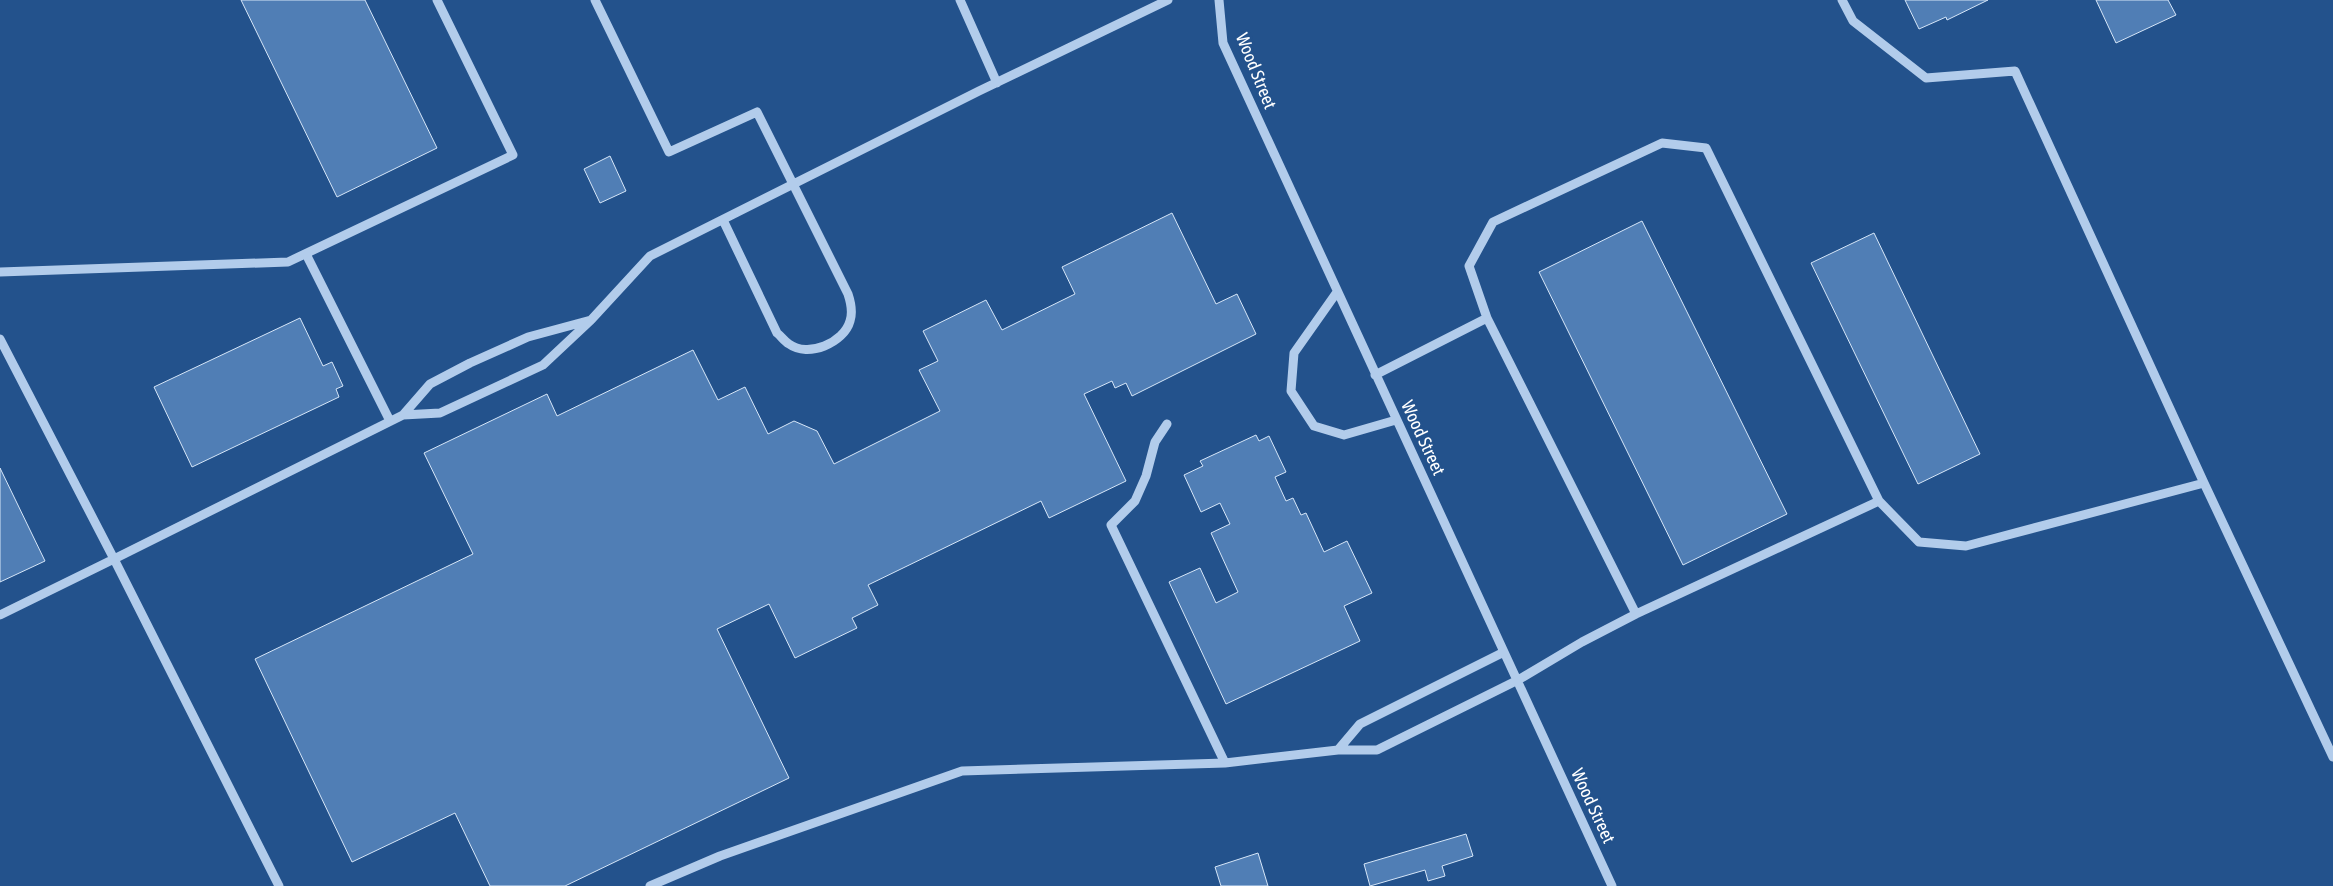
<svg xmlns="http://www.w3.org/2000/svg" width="2333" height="886" font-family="'Asap Condensed',sans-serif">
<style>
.building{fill:#507eb5;stroke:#d6e6f8}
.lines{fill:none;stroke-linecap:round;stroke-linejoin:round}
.minor{stroke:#b2cceb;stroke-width:9}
.labels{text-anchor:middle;stroke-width:5;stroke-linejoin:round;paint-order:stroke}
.street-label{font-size:18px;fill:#fff;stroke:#23528c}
</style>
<rect width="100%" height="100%" fill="#23528c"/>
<path class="building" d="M241,0H365L437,148L337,197Z
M1905,0H1988L1947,20L1946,17L1919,29Z
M2096,0H2168L2176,15L2116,43Z
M610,156L626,191L600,203L584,169Z
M1172,213L1216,304L1237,294L1256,334L1132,396L1126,383L1115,388L1112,381L1084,394L1126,481L1049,518L1041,501L868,585L878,605L852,618L857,628L795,658L769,604L717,629L789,778L565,886H490L455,813L352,862L255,659L473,554L424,453L547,394L557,416L693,350L718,400L745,387L768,434L794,421L817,431L834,464L940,411L919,370L938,361L923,331L986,300L1002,330L1075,294L1062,267Z
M1642,221L1787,514L1683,565L1539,272Z
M1874,233L1980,454L1918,484L1811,263Z
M300,318L323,366L332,362L343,386L336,389L339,397L192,467L154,387Z
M1256,435L1259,441L1269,436L1286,472L1275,477L1286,501L1293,498L1301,515L1306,513L1324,552L1347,541L1372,593L1344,606L1360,641L1226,704L1169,582L1200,568L1216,603L1238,592L1211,533L1230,524L1220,503L1201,512L1184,475L1203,466L1200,461Z
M0,468L45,561L0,582Z
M1466,834L1473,856L1442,866L1445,876L1428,881L1425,870L1370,886L1364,864Z
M1258,853L1268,886H1221L1215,867Z"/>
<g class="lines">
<path class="minor" d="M595,0L669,152L757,112L848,294C851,303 853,312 850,321C844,343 808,358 789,344C784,341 781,336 777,333L723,220
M960,0L997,83
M1219,0L1223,43L1612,886
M1842,0L1853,21L1926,78L2015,71L2204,483
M306,254L390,421
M0,272L288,262L513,155L437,0
M1337,292L1294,353L1291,391L1314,426L1344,435L1396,420
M1487,318L1636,614
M591,320L650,256L979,91L1168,0
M591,320L543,365L440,413L403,415L430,384L470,363L528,337Z
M0,339L114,559L0,615
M1375,375L1487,318L1469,266L1493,222L1662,143L1706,148L1879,501L1636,614L1582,642L1518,680L1377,750H1338L1360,724L1504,652
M1167,424L1155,442L1146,476L1135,501L1111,525L1225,763
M1879,501L1919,542L1966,546L2204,483L2333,757
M279,886L114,559L403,415
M650,886L720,856L962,771L1225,763L1338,750"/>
</g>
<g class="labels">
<g class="street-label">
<text transform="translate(1256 71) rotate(68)" y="6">Wood Street</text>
<text transform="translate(1423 438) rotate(65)" y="6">Wood Street</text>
<text transform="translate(1593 806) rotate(65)" y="6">Wood Street</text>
</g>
</g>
</svg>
